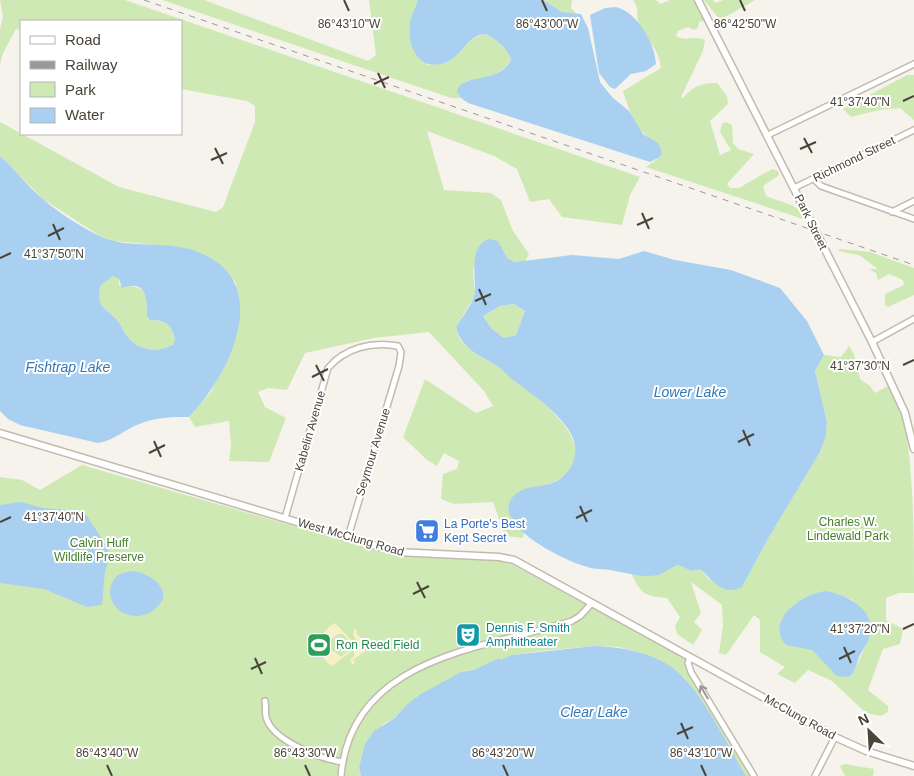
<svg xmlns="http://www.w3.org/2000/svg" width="914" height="776" font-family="Helvetica,sans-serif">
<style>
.green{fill:#cfe9b5;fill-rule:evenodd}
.sand{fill:#f8f0c8;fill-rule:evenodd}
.water{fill:#a9d0f1;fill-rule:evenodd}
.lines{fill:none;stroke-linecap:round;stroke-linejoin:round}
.minor-casing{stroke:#c1bbad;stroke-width:8}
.tertiary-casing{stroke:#c1bbad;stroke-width:9}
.minor{stroke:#fff;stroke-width:5}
.tertiary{stroke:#fff;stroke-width:6}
.rail{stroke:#999;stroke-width:1;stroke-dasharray:6 6;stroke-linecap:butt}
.oneway{stroke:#9b9892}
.ticks{fill:none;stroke:#4a4439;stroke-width:2}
.labels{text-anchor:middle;stroke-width:4;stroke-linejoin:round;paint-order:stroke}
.street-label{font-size:12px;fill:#4a4439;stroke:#fff}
.park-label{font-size:12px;fill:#467d2b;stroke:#fff}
.shop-label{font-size:12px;fill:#366cbe;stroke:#fff;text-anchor:start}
.culture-label{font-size:12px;fill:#0d838f;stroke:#fff;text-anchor:start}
.leisure-label{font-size:12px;fill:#27864d;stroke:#fff;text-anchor:start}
.water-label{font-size:14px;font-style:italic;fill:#3178b7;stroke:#fff}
.ticks-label{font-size:12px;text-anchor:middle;fill:#4a4439;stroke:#fff;stroke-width:4;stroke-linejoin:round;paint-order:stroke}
</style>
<rect width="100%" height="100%" fill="#f5f3eb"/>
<path class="green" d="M0,0H125L640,177L630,195L622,225L562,217L549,199L530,202L517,169L494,156L427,131L444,190L491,193L501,200L513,231L529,254L524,263L515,262L507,258L473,268L475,295L456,327C457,331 458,337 461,341C472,354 489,359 501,369C528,391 611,444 558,480C547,487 530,486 518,492L514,523L524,532L523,538L505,536L493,502L454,504L441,499L443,474L457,469L459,461L444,453L437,466L427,460L403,437L425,379L476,413L493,406L484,391L429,332L374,338L305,353L287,390L268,388L258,392L265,407L286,418L269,462L229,461L231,446L229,421L195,427L189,417L211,392L238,332L236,283L218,263L206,255L178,247L114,241L100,236L43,199L0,156V122L119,187L216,212L223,207L255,122V106L247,101L181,89V21H21V30L16,29L3,53L0,64V29L3,17Z
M162,0H204L368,61L376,55L369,0H418L411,19L428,65C436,64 445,65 451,60C465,49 477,24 496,40C502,46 508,50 511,58C504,76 483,79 466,81L458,92L461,98H451Z
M543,0H572L571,8L577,14L562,12Z
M633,0H656L660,4L670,0H696L706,20L699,22L698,28L693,30L688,27L678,31L676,36C686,42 695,35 705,40L703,51L681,97L683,98C694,86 701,83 717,83L727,96L728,104L710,121L720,155L731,150L720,132L722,124L726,122L732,125L733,143L738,149L754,154L727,184L730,188H739L772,169L778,171L779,175L763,186L766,196C778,202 803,204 803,219L646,167L660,157L658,143C636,133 630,113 623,91L661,68C659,48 648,43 640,26C635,17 640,8 633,0Z
M704,0H713L715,3L723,0H755L720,20Z
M907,75H914V120L900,108L879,110L851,117L843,109Z
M840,249L870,252L914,268V295L888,307L885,305V294L904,285L903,280L889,274L878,280L876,273L869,269H878L859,255L838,251Z
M113,276L119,279V285C147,286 147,292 147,317L150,320C165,320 172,324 176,339L173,345C156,353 138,351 127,336C123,330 120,323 116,319C102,304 98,310 100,286Z
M514,304L525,311L516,335L504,338L492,329L483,316L500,306Z
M849,346L854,354L860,379L870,386L875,393L888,386C893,397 900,408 904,420C914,472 914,538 914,593H899L886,598V620L903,629L900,644L883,649L868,690L888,706V712L881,716L866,713L832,681L808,670L795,683L777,674L785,667L760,652V620L754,615L726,655L719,653L723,626L722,605L691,582L701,613L694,622L702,630L693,645L677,634L675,626L680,617L667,598C644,596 641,594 631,573C656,576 657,572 678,564L684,568L700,569L709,579L742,587L769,537L820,452L826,436L827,422L815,371L824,355L841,357ZM826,591L853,600L870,637L854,671L822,660L812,650L804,647L780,625C793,600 802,599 826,591Z
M82,465L394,555L499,561L513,565L686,658V665L753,776H746L685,678L667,665L641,653L619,647L594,646L541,651L512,655L474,675L471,670L461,672L421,695L406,705L395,718L383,724L359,768L361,776H0V477L22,480L40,490Z
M845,764L874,769L873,776H845L840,766Z"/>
<path class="sand" d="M335,623L354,643L356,640L353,635L355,628L357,631L356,633L366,643L364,652L353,660L355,662L353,665L350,660L355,655L353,650L332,666C314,654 316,633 335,623ZM338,634H343L352,645L351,649L341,657L328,647V642Z"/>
<path class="water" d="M418,0H543L562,12L581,14L588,28L600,82L612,97L629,111L643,134L658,143L662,152L660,157L650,162L468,103L461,98L457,91C463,72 501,85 511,59C508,51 503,46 497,41C473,20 464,56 447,62C417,74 405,43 411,18C413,12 416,6 418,0Z
M616,7C637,12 655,43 656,64L646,71L631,74L615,89L610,87L599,73L590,15L605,8Z
M0,156C15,169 27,186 43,199C59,213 81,227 100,236C127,249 161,241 189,249C278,274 233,372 189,417C174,417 157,417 142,423C126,428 114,441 98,443L20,425L8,419L0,411ZM113,276L119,279L122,288C147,279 147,299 147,317L150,320C165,320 172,324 175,339L173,345C156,353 138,351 127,336C123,330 120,323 116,319C102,304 98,310 100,286Z
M489,239L498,241L507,258L515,262L572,255L619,259L644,251L675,260L731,270L780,288L807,321L824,355L815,371L827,422L826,436L820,452L769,537L742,587C723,597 713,580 700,569L692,571L678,565C671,567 665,573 658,575C639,579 617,569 598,569C576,568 496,529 510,501C520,483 542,489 557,481C576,469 581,447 568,429C554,408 531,394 512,379C508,376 505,372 501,369C483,355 462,352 456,327C462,317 471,306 474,296C478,282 466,247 489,239ZM514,304L525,311L516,335L504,338L492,329L483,316L500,306Z
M21,502L43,508L80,511L87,516L108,548L109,560L105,571L102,605L87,607L44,589L0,583V505Z
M133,571C150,573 177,591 155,609C128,630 98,600 115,578C119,573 127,572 133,571Z
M826,591C847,595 876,609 870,636C868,643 862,651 859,657C856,664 856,673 848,677L837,676L812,650L786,645C764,620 803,593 826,591Z
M594,646C625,647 663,654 685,679C708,704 728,746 746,776H361L359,768L365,744L374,731L395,718L406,705L421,694L461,672L474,670L499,658L500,660L512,655Z"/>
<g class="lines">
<defs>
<path id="minor" d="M768,135L914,64
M814,179L821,186L914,219
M794,188L914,130
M892,212L914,201
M872,342L914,319
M285,518L328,368C345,348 372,341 398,346L401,352L399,366L348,537
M690,658L688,663L691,672L754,776
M265,701C266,706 265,712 266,717C272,741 321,759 343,762
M341,776C351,657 482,649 572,621L580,616L592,603
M815,776L835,737"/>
<path id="tertiary" d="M698,0L872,342L905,413L914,449
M0,433L397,552L499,557L514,560L835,737L866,751L914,766"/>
</defs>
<use href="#minor" class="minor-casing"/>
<use href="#tertiary" class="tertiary-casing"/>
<use href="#minor" class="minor"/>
<use href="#tertiary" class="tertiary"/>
<path class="rail" d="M144,0L914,265"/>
</g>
<defs><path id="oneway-shaft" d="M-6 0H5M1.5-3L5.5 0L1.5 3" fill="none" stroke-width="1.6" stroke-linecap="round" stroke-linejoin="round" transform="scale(1.25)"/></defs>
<use class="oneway" href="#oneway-shaft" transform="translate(704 692) rotate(-121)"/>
<path class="ticks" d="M344,0L349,11M542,0L547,11M740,0L745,11M378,73L385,88M374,84L389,77M903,101L914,96M804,138L812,153M215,148L223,164M800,149L816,142M211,160L227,153M642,213L649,229M53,224L60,240M637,225L653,218M48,236L64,228M0,258L11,253M479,289L486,305M475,301L491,294M316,365L324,381M903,365L914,360M312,377L328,369M743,430L750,446M154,441L161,457M738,442L754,434M149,453L165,445M580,506L587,522M576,518L592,510M0,522L11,517M417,582L425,598M413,594L429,586M903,629L914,624M844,647L851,663M255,658L262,674M839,659L855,651M251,669L266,662M681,723L688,739M677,734L693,727M107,765L112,776M305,765L310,776M503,765L508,776M701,765L706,776"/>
<defs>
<symbol id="supermarket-square" viewBox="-11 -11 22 22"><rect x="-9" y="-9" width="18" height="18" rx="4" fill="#3f7fe0" stroke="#fff"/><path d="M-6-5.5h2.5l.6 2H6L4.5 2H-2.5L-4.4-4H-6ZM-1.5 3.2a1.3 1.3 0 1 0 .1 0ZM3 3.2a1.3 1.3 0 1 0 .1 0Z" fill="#fff"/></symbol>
<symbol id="theatre-square" viewBox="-11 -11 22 22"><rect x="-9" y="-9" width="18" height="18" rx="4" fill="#0f9aa8" stroke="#fff"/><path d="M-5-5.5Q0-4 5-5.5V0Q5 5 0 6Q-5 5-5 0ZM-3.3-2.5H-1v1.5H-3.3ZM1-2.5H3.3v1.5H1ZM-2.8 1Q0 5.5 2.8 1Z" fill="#fff"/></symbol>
<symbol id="stadium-square" viewBox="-11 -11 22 22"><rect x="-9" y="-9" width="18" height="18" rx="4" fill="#2e9e5b" stroke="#fff"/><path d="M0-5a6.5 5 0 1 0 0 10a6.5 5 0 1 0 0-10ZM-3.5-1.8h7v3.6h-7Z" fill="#fff"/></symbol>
</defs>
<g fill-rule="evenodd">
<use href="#supermarket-square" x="413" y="517" width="28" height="28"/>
<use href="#theatre-square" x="454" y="621" width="28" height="28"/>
<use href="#stadium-square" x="305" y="631" width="28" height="28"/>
</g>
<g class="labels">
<g class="street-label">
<text transform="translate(854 159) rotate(-26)" y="4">Richmond Street</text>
<text transform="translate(811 222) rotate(64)" y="4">Park Street</text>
<text transform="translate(310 431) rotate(-74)" y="4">Kabelin Avenue</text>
<text transform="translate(373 452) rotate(-73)" y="4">Seymour Avenue</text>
<text transform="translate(351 537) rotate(16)" y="4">West McClung Road</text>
<text transform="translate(800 717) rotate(29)" y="4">McClung Road</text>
</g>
<g class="park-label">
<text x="848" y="526">Charles W.<tspan x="848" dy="14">Lindewald Park</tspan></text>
<text x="99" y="547">Calvin Huff<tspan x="99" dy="14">Wildlife Preserve</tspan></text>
</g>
<g class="shop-label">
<text x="444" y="528">La Porte's Best<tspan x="444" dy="14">Kept Secret</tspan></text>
</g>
<g class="culture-label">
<text x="486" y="632">Dennis F. Smith<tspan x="486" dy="14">Amphitheater</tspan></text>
</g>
<g class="leisure-label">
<text x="336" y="649">Ron Reed Field</text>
</g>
<g class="water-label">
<text x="68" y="372">Fishtrap Lake</text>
<text x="690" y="397">Lower Lake</text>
<text x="594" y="717">Clear Lake</text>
</g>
</g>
<g class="ticks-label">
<text x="349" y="28">86°43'10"W</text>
<text x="547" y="28">86°43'00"W</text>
<text x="745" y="28">86°42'50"W</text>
<text x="860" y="106">41°37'40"N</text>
<text x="54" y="258">41°37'50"N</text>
<text x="860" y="370">41°37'30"N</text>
<text x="54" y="521">41°37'40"N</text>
<text x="860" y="633">41°37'20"N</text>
<text x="107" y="757">86°43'40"W</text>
<text x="305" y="757">86°43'30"W</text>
<text x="503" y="757">86°43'20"W</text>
<text x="701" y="757">86°43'10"W</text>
</g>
<rect x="20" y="20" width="162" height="115" fill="#ffffff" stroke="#b7b4b0"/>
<rect x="30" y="36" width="25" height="8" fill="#ffffff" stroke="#b7b4b0"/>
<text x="65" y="45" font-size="15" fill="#4a4439">Road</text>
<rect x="30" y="61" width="25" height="8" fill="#999999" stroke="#b7b4b0"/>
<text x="65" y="70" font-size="15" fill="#4a4439">Railway</text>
<rect x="30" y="82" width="25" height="15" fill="#cfe9b5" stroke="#b7b4b0"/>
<text x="65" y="95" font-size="15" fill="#4a4439">Park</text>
<rect x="30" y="108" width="25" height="15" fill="#a9d0f1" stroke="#b7b4b0"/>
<text x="65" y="120" font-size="15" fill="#4a4439">Water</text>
<g transform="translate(869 731) rotate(335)" stroke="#ffffff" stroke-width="4" paint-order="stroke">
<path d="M0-4L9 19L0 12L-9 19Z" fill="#4a4439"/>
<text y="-8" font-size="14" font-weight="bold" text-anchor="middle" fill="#4a4439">N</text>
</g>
</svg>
